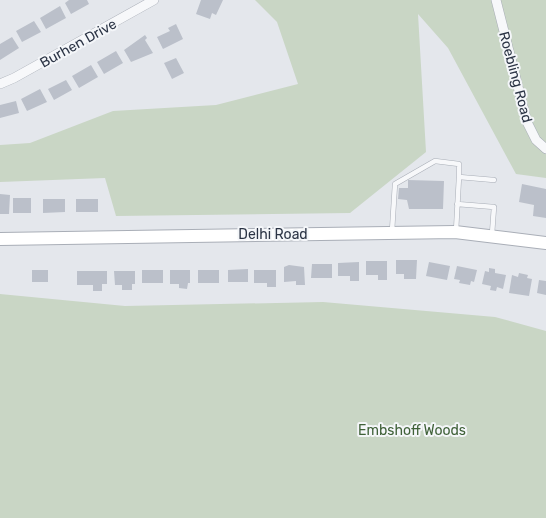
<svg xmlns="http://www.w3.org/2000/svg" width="546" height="518" font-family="Rubik,sans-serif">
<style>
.green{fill:#c9d6c5}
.building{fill:#bbc0ca}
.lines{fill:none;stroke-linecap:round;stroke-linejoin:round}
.lane-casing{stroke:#a9aeb7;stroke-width:5.5}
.street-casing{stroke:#a9aeb7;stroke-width:10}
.secondary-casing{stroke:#a9aeb7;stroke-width:14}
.lane{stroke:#f7f8fa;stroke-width:4.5}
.street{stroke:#f7f8fa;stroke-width:9}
.secondary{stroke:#fff;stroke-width:12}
.labels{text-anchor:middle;stroke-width:4;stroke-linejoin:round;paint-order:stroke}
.street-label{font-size:14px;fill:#2b3445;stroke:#f4f6f9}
.park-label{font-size:14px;fill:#3f6138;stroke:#f4f6f9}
</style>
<rect width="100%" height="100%" fill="#e4e7ec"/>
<path class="green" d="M255,0H546V178L516,174L448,48L418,14L426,152L350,213L116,216L105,178L0,182V145L30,143L113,111L216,105L298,84L277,22Z
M0,294L125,306L323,302L495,317L546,331V518H0Z"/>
<path class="building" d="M69,0H87L89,4L71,14L65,3Z
M201,0H223L216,15L212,13L210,19L196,14Z
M60,6L66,18L46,29L40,18Z
M34,21L41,32L22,42L16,31Z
M176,24L183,39L163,49L157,37L170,31L168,28Z
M145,35L147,38L145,40L153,53L131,62L124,50Z
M12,37L19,48L0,60V44Z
M116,51L123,63L104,74L97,62Z
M176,58L184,73L172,79L164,63Z
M91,65L98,77L79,88L72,76Z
M66,80L72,90L54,100L48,89Z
M40,89L47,102L27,111L21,99Z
M16,101L19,113L0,118V105Z
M408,180L444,181L443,209H409L407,200L398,199L399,188H408Z
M522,184L546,189V218L533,216L534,205L519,202Z
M0,194L10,195L9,214H0Z
M13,198H31V213H13Z
M43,199H65V212L43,213Z
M76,199H98V212H76Z
M396,260H417L416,279H404V274H396Z
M366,261H387V280H378V275H366Z
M359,262V281H350V276H338V263Z
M429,262L450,266L447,280L426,276Z
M312,264H332V278H311Z
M289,265L304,267L305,285H296V281L284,282V267Z
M457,266L477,270L474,282L471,281L470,285L459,283L460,280L454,279Z
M489,268L495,269V273L506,275L503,289L497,287L496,291L490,290L491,286L482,284L485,271L489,272Z
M248,269V282H228V270Z
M32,270H48V282H32Z
M142,270H163V283H142Z
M170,270H190V283H188L187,289L179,288V284H170Z
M198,270H219V283H198Z
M254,270H276V287H267V283H254Z
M77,271H107V284H102V291H93V285H77Z
M114,271H135V284H132V290H122V285H115Z
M519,273L528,275L527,278L532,279L529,296L509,293L512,275L518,277Z
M539,280L546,281V295L537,293Z"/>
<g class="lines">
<defs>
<path id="lane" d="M457,204L494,207L492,234
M392,231L395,184L435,161L459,164V177
M456,231L459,177L494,180"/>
<path id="street" d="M496,0L527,122L536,140L546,149
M0,84L14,78L154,0"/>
<path id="secondary" d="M0,239L455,232L546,243"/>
</defs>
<use href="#lane" class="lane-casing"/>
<use href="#street" class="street-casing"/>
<use href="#secondary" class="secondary-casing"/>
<use href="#lane" class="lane"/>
<use href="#street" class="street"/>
<use href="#secondary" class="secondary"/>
</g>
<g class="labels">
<g class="street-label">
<text transform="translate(78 43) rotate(-29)" y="5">Burhen Drive</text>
<text transform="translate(516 77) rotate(75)" y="5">Roebling Road</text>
<text x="273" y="239">Delhi Road</text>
</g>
<g class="park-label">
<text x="412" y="435">Embshoff Woods</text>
</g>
</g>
</svg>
